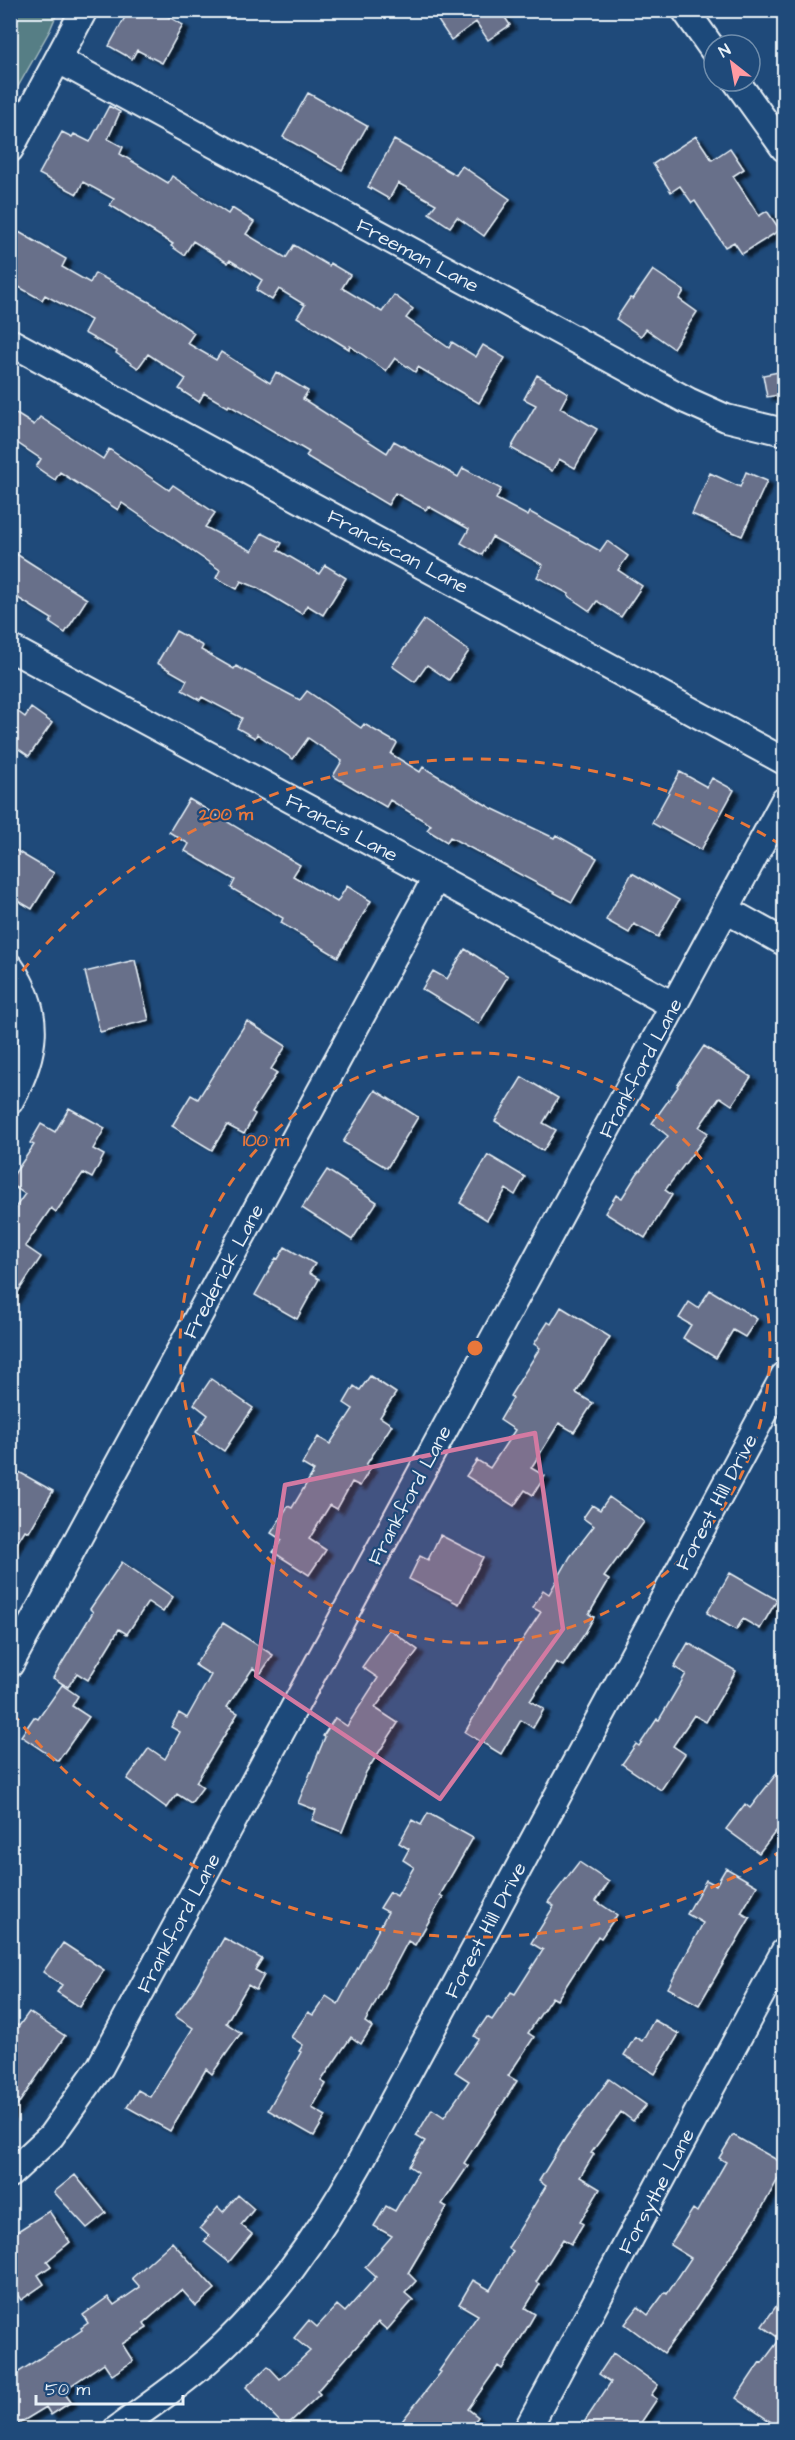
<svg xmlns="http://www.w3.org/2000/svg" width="795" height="2440" font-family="'Architects Daughter',sans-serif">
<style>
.green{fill:#577e85;stroke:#a0b8be;stroke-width:1.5}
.building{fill:#676f8a;stroke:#e8f1f8;stroke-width:1.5;filter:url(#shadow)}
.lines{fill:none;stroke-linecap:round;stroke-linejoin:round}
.minor-casing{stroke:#e8f1f8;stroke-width:30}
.minor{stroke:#1f4a7a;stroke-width:26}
.marked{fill:#d37aa2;fill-opacity:0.2;stroke:#d37aa2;stroke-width:4.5;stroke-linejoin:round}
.ring{fill:none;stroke:#e8773b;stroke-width:3;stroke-dasharray:10 8}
.labels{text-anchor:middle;stroke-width:4.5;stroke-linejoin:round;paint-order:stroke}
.street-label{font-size:20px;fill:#e8f1f8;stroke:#1f4a7a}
.centre{fill:#e8773b;stroke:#1f4a7a;stroke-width:3}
.ring-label{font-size:18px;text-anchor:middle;font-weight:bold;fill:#e8773b;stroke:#1f4a7a;stroke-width:4.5;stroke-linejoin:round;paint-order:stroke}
</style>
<defs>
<filter id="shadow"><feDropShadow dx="6" dy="4" stdDeviation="1.5" flood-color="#0009"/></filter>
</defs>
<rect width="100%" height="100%" fill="#1f4a7a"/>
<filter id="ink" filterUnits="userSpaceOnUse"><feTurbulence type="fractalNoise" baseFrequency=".0167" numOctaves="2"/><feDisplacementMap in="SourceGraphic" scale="12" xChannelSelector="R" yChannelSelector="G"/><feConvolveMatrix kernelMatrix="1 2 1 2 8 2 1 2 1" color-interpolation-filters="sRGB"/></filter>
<g filter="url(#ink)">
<path class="green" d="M11,10L58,11L50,30L11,99Z"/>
<path class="building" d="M129,10H157L183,25L162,63L137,50L132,59L109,46Z
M431,10H500L510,25L488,40L476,22L451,40Z
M308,93L367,126L342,170L283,137Z
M109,106L120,112L108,139L123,147L120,154L168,183L172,176L228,214L232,208L254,222L246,234L286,258L294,245L329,266L330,263L350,275L342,288L382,312L394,295L413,309L406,318L449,348L452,342L476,357L483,345L505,358L479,403L418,367L415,372L395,358L386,371L350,346L349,349L297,317L305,305L279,289L272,300L256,290L262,280L230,260L228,263L193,241L184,255L171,246L173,244L110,205L114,199L83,182L77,194L39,174L62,132L72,137L74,134L90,142Z
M696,136L712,160L730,148L744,169L733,176L759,216L767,211L780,230L742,254L734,242L725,247L695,201L692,203L680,186L671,192L653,164Z
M394,140L456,175L462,166L510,199L484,236L457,217L450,227L429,213L436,204L398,183L389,199L368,187Z
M10,227L66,259L62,267L90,283L95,273L151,303L194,333L187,343L216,360L221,352L270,383L276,372L308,391L303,399L387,453L394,441L458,477L463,468L501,489L496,499L528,516L530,512L600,551L607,541L628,556L618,570L642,586L621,617L597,601L590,611L568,596L569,594L537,577L543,565L492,537L482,555L461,543L469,529L428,506L426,510L395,493L388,505L306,456L309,452L229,405L228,407L204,393L199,402L179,389L186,379L148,354L138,368L116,353L117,351L84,333L91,320L45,295L42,300L10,282Z
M653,270L684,291L679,299L697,312L673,348L646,329L641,336L616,319L630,298L633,299Z
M784,371V394L767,397L763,375Z
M537,375L568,393L560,408L597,429L575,468L559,459L552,471L511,448L536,405L524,399Z
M10,410L34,425L40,417L103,459L109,449L169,490L173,485L215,513L205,527L252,551L262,533L282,543L278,550L319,574L325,565L346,578L323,615L307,605L302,614L258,588L241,581L237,589L216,578L220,570L122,503L118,510L60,472L55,480L36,467L41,459L10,438Z
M746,472L767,481L742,536L692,514L710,473L740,487Z
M10,550L87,599L65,633L50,623L52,619L10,593Z
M424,620L469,651L449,680L427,665L415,682L392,666Z
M176,631L203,646L201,650L234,669L236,666L300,700L307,691L361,728L364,724L397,743L391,754L420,772L423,767L491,808L554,838L556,835L597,858L572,902L450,837L447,842L427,830L431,825L390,800L386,807L333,776L342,761L308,738L293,759L257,734L255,738L237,728L242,718L202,697L200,700L182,690L187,680L157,663Z
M10,706L25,717L31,708L52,723L29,756L10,743Z
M680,772L707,787L712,778L734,790L701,850L652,823Z
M189,799L300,865L293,876L337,902L347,886L371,901L338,957L281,923L283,918L231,888L235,880L185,851L189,844L169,832Z
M10,847L54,873L32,909L10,896Z
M632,873L679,900L658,937L634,924L629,933L606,920Z
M465,949L508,976L479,1024L422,989L433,971L447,979Z
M135,960L149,1020L100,1032L85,972Z
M247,1021L286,1046L271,1069L277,1073L252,1112L255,1114L244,1134L227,1125L212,1150L172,1126L191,1095L198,1099Z
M704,1046L751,1077L732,1105L720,1097L699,1127L708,1133L665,1190L672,1195L645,1238L605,1213L616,1195L622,1198L637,1174L668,1136L652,1123L678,1087L677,1086Z
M522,1077L558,1098L543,1123L556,1130L543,1151L495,1121Z
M375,1090L418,1117L387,1168L343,1142Z
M69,1108L105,1128L93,1149L104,1155L92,1178L83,1173L56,1212L51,1208L25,1246L41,1257L10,1304V1215L25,1194L10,1184V1180L34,1145L30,1143L41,1124L55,1132Z
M488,1155L525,1177L515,1195L506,1189L487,1220L460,1203Z
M327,1170L377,1202L352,1240L302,1208Z
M285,1247L315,1264L309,1273L319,1279L297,1319L255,1295L276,1258L278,1259Z
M710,1290L757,1319L745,1337L733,1330L716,1358L683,1338L691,1325L679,1318L689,1302L698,1308Z
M561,1307L610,1337L576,1393L593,1403L574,1432L559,1423L531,1468L545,1476L533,1495L525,1490L514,1506L466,1476L477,1460L490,1468L515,1430L500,1420L513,1398L510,1396L540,1348L534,1344L548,1322L551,1324Z
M370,1376L396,1393L380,1417L392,1425L366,1465L371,1467L360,1486L352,1482L337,1509L330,1505L309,1539L326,1550L309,1575L273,1552L282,1540L271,1533L288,1506L292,1508L314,1471L302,1464L318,1437L330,1444L353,1409L344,1403L354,1386L360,1390Z
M211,1379L253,1408L224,1451L196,1432L208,1415L194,1404Z
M10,1467L53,1491L29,1532L25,1530L10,1554Z
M609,1497L644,1522L604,1577L609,1580L589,1614L594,1617L585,1633L563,1666L556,1662L530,1701L544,1709L533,1728L521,1720L501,1754L465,1732L495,1681L541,1612L533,1608L543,1590L549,1594L570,1557L594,1526L583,1518L592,1505L600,1510Z
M440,1535L483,1557L459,1604L409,1579L420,1556L428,1560Z
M122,1562L173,1597L163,1612L148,1602L127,1634L119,1629L88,1680L77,1673L68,1687L53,1678L93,1612L90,1609Z
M730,1573L777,1600L760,1629L743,1619L736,1630L707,1613Z
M223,1623L273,1655L261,1673L253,1668L227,1707L238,1713L196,1782L203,1787L191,1803L177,1794L167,1808L127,1779L149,1748L165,1759L180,1732L171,1727L179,1713L187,1718L211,1675L195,1665Z
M389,1629L418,1650L375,1708L398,1723L366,1772L342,1832L312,1820L316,1810L298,1803L325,1737L323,1736L335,1718L347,1726L378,1678L362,1667Z
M688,1643L736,1671L706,1722L694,1715L673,1746L685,1754L661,1790L622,1764L636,1744L639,1746L657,1719L659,1720L686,1674L674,1667Z
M62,1685L78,1696L72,1706L89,1717L58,1761L21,1736L34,1717L38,1719Z
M784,1764V1837L776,1831L759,1853L726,1829L745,1804L750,1808Z
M428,1813L473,1838L440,1895L443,1897L415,1945L408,1941L365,2022L372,2027L361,2044L351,2037L321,2081L326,2084L312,2108L326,2116L314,2136L268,2110L301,2052L299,2051L303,2045L291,2037L308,2012L313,2015L326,1996L338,2004L388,1912L380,1908L390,1892L397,1896L414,1867L403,1860L409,1849L399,1843L412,1820L421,1825Z
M579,1862L609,1882L596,1901L617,1915L601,1938L598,1936L557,2000L552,1997L528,2033L534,2037L508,2076L517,2081L464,2163L468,2166L442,2204L447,2207L408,2273L416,2281L405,2293L413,2300L387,2330L378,2322L317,2391L320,2394L285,2427L246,2387L268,2366L280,2379L310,2351L294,2338L309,2320L317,2327L337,2305L345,2312L376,2277L365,2267L392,2236L374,2226L386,2206L395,2211L418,2172L409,2166L425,2141L416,2136L432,2109L444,2117L469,2081L455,2072L478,2039L474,2036L487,2017L492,2020L511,1992L515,1994L543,1950L531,1943L554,1906L548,1902Z
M726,1868L757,1886L741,1913L750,1918L699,2005L668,1988L703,1923L687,1914L706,1880L716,1885Z
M224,1938L262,1959L255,1970L264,1975L256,1990L248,1985L226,2023L241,2033L212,2074L206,2069L170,2131L127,2107L138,2090L150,2097L193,2028L175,2016L193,1991Z
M63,1943L104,1970L80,2007L57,1992L62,1985L43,1972Z
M29,2012L65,2036L10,2116V2020L19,2026Z
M654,2020L679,2034L655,2074L624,2055L635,2037L642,2041Z
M609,2079L646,2105L633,2121L621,2112L591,2153L594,2154L580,2177L600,2189L580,2222L583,2224L571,2244L563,2239L536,2282L540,2284L525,2308L535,2314L513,2352L502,2369L498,2366L468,2409L478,2417L468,2430H395L441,2372L439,2371L478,2315L459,2304L473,2280L490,2290L513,2251L508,2248L546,2186L539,2181L566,2137Z
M733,2135L784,2164V2168L757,2217L693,2313L664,2353L625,2324L638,2307L648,2315L665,2292L667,2294L691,2258L670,2245L693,2209L697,2212L726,2162L719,2158Z
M75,2175L106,2213L87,2228L54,2192Z
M238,2195L254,2209L241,2225L252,2234L229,2262L204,2242L209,2236L200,2228L218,2207L223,2212Z
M49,2211L70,2242L47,2261L51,2266L38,2275L44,2284L21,2300L10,2284V2236Z
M172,2242L215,2289L196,2306L182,2290L144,2323L147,2328L122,2344L133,2361L112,2375L104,2363L63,2391L71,2402L51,2415L46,2407L10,2429V2378L82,2330L81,2328L88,2323L83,2315L108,2297L114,2305L140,2287L132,2278Z
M784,2295V2415L777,2426L736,2398L760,2362L762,2363L780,2339L762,2326Z
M613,2353L658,2385L651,2395L657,2399L636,2430H579L611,2382L599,2374Z"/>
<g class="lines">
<defs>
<path id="minor" d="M685,10L714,51
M59,60L688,401L726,418L784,432
M736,81L784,148
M10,149L84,10
M10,342L784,761
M10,648L673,1005
M726,910L784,942
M10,967C42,1013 36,1054 10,1101
M10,1664L436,878
M10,2174L51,2136L100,2067L784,801
M116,2430C147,2407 179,2386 208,2360C271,2304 318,2237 359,2164L784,1376
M527,2430L784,1952"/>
</defs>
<use href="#minor" class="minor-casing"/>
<use href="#minor" class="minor"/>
</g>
</g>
<path class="marked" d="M535,1433L563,1629L440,1799L256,1676L285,1485Z"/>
<g class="ring">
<circle cx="475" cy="1348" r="295"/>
<path d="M783 1850A589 589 0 0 1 11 1711M11 985A589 589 0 0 1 783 846"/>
</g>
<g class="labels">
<g class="street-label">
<text transform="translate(418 255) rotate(28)" y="7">Freeman Lane</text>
<text transform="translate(398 551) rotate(28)" y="7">Franciscan Lane</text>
<text transform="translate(342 827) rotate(28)" y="7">Francis Lane</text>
<text transform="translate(640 1068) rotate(-62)" y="7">Frankford Lane</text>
<text transform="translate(223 1271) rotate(-62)" y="7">Frederick Lane</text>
<text transform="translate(409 1495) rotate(-62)" y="7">Frankford Lane</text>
<text transform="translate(716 1502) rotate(-62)" y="7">Forest Hill Drive</text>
<text transform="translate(178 1923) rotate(-62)" y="7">Frankford Lane</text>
<text transform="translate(485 1930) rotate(-62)" y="7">Forest Hill Drive</text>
<text transform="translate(656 2191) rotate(-62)" y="7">Forsythe Lane</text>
</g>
</g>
<circle cx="475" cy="1348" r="9" class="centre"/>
<g class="ring-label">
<text x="226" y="820">200 m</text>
<text x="266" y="1146">100 m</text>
</g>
<rect width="795" height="2440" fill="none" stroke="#1f4a7a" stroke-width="36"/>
<rect x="18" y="18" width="759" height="2404" fill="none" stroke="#e8f1f8" stroke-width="2" filter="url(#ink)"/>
<g transform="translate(732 63) rotate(329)"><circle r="28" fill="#1f4a7a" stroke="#6f8dac" stroke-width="1.5"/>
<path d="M0-4.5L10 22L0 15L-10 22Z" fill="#ff9aa2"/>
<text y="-9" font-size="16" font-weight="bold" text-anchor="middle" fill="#e8f1f8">N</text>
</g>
<path d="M36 2395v9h147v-9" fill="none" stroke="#e8f1f8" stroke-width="3"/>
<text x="45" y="2395" font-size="18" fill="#e8f1f8" stroke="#1f4a7a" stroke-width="4.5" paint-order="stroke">50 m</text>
</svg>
